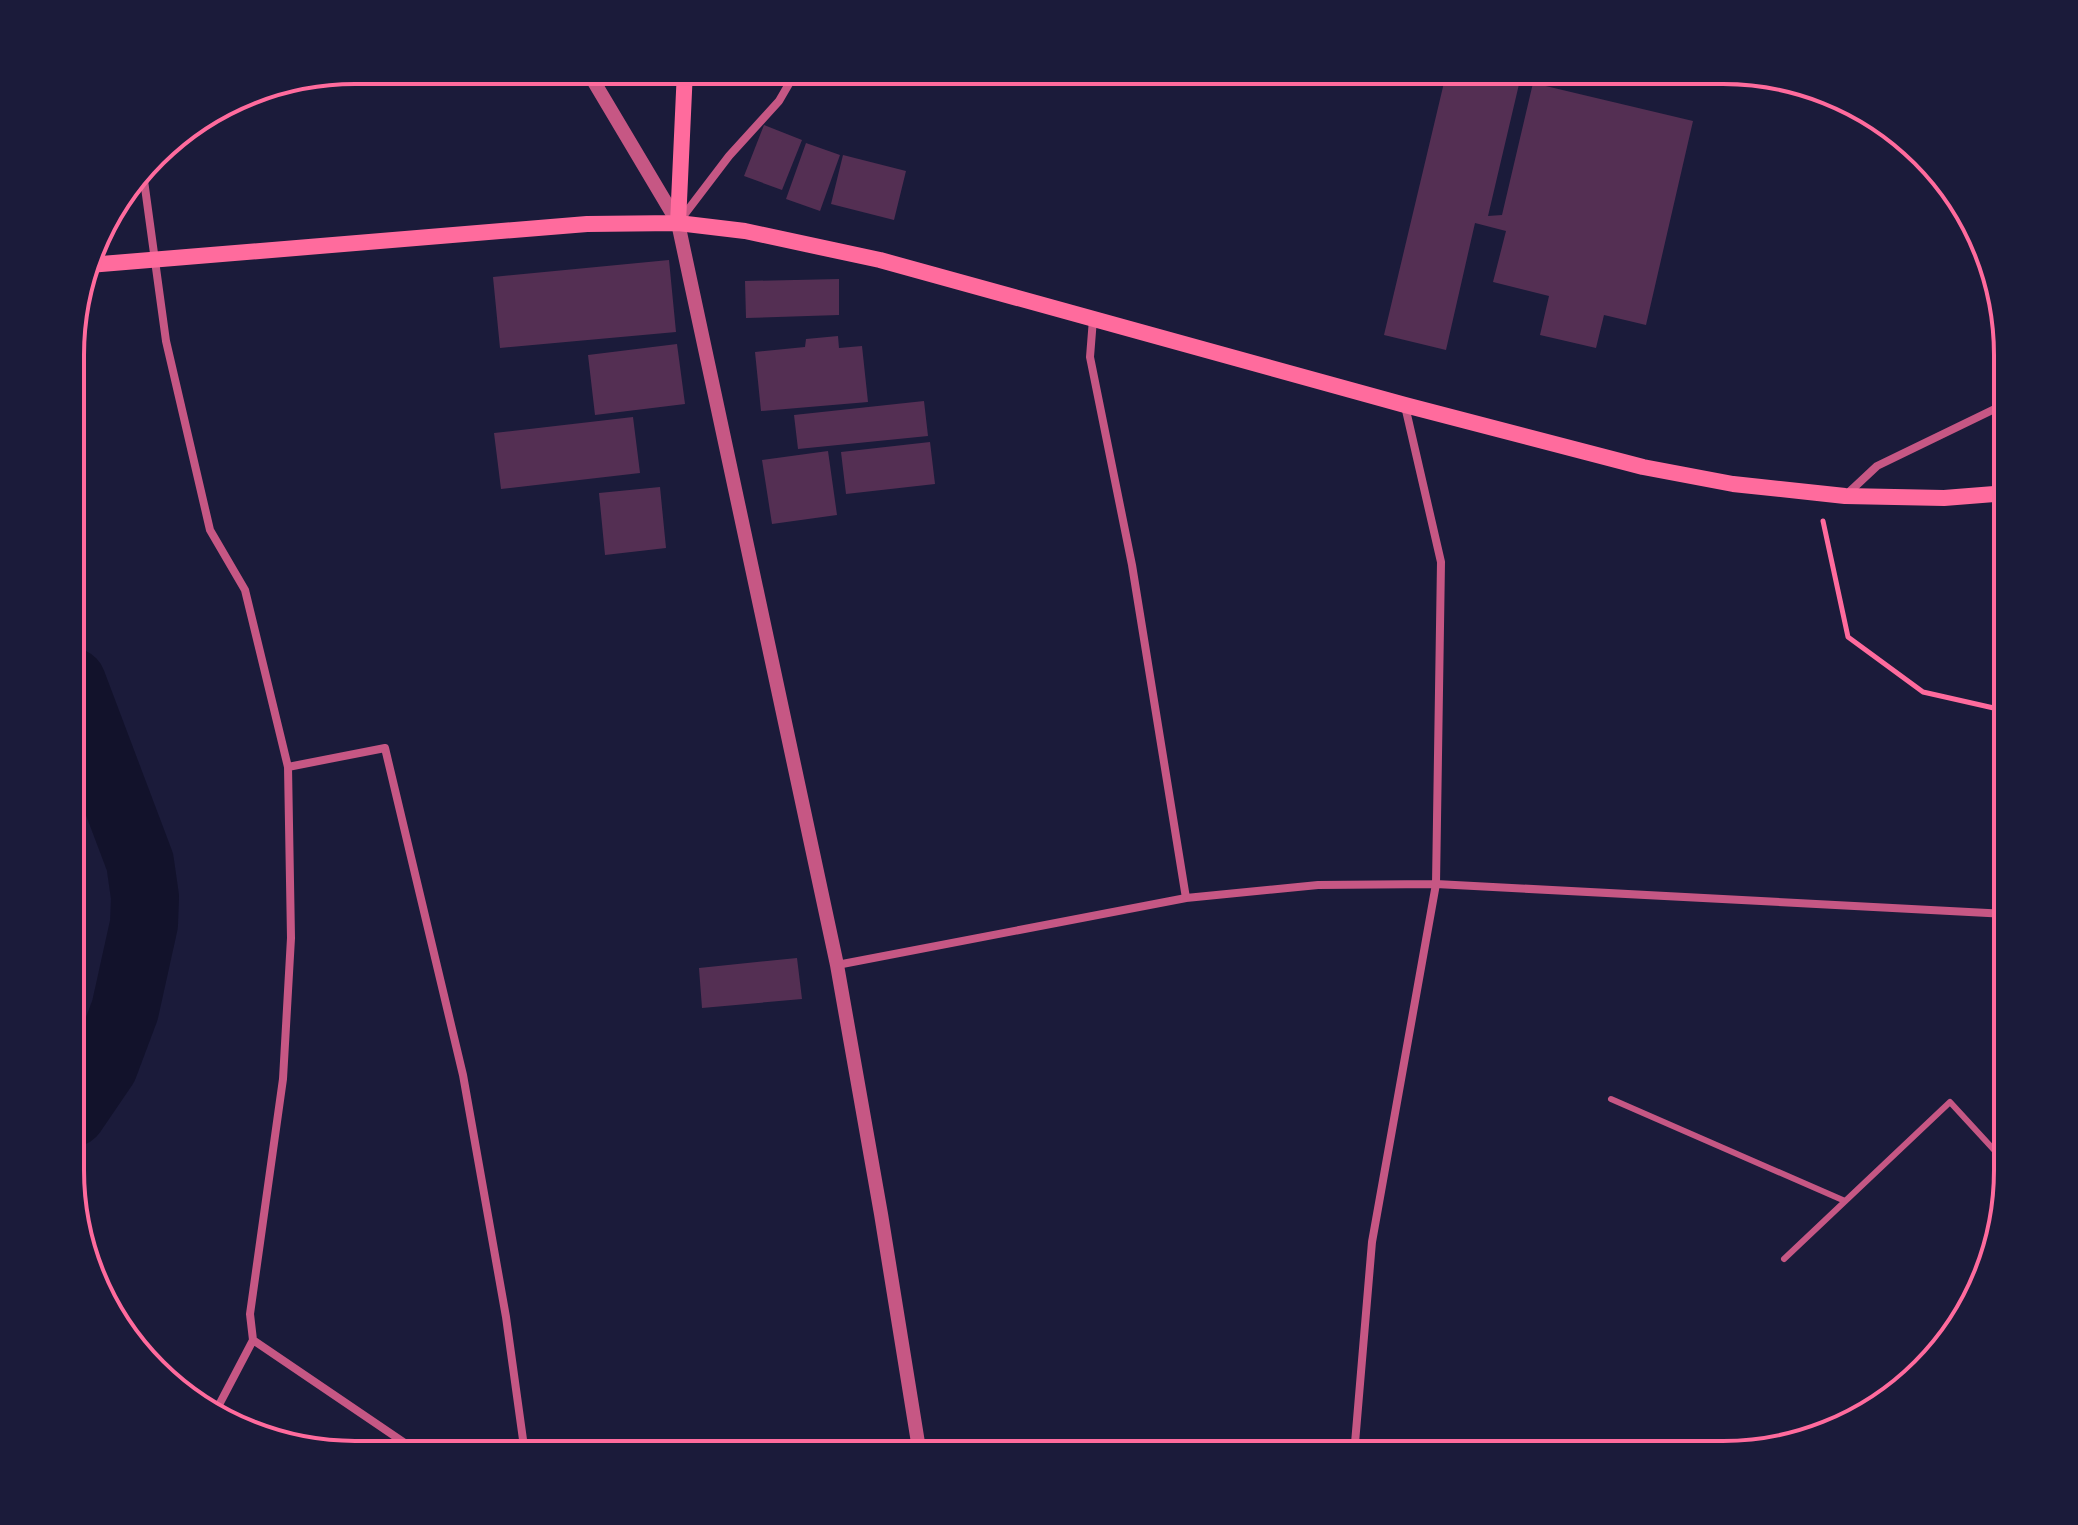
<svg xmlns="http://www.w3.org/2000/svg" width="2078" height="1525" font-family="Ubuntu,sans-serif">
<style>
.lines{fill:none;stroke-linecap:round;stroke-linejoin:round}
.river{stroke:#12122b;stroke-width:68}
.building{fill:#542f53}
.path{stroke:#ff6b9d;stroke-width:5}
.service{stroke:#c65784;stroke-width:6}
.minor{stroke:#c65784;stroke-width:8}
.tertiary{stroke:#c65784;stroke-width:14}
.secondary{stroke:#ff6b9d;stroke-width:16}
.rim{fill:none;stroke:#ff6b9d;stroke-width:4}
</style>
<rect width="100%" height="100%" fill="#1b1b3a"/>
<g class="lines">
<path class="river" d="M72,682L140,862L145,897L144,924L125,1010L104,1066L72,1113"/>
</g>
<path class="building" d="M1447,70H1482L1520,80L1488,216L1502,215L1533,83L1693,121L1646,325L1604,315L1596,348L1540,335L1549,296L1493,282L1506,231L1475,223L1446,350L1384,335Z
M764,125L802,140L782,190L744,176Z
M806,143L840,155L820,211L786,199Z
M843,155L906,171L894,220L831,204Z
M669,260L676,332L500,348L493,277Z
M839,279V315L746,318L745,281Z
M838,336L839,348L862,346L868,402L761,411L755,352L805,347L806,339Z
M677,344L685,404L595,415L588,355Z
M924,401L928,436L798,449L794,415Z
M633,417L640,473L501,489L494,433Z
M930,442L935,484L846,494L841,452Z
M828,451L837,515L772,524L762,460Z
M660,487L666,548L605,555L599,493Z
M797,958L802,999L702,1008L699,968Z"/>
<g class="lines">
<path class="path" d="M626,81L631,76L649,75
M1823,521L1848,637L1923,692L2007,711"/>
<path class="service" d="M1611,1099L1845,1201
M1784,1259L1950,1102L2007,1164"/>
<path class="minor" d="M143,173L166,341L210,530L245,590L288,767L291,938L283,1079L250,1314L253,1340L220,1403L211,1411
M681,219L729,156L779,101L797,70
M1093,319L1090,357L1132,565L1186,898
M1846,495L1877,466L2007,403
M288,767L385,748L463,1075L506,1317L525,1454
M837,965L1186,898L1318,885L1436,884L2007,914
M253,1340L421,1454
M1354,1455L1372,1242L1436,884L1441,562L1405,406"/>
<path class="tertiary" d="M587,70L678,223L837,965L881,1214L920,1455"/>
<path class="secondary" d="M678,223L685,70
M89,265L587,224L678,223L745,231L880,260L1405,405L1643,467L1733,484L1845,496L1944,498L2007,493"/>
</g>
<path d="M0 0H2078V1525H0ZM355 84H1723A271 271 0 0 1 1994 355V1170A271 271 0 0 1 1723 1441H355A271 271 0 0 1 84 1170V355A271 271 0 0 1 355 84Z" fill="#1b1b3a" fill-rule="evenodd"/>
<path class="rim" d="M355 84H1723A271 271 0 0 1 1994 355V1170A271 271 0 0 1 1723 1441H355A271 271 0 0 1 84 1170V355A271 271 0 0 1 355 84Z"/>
</svg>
